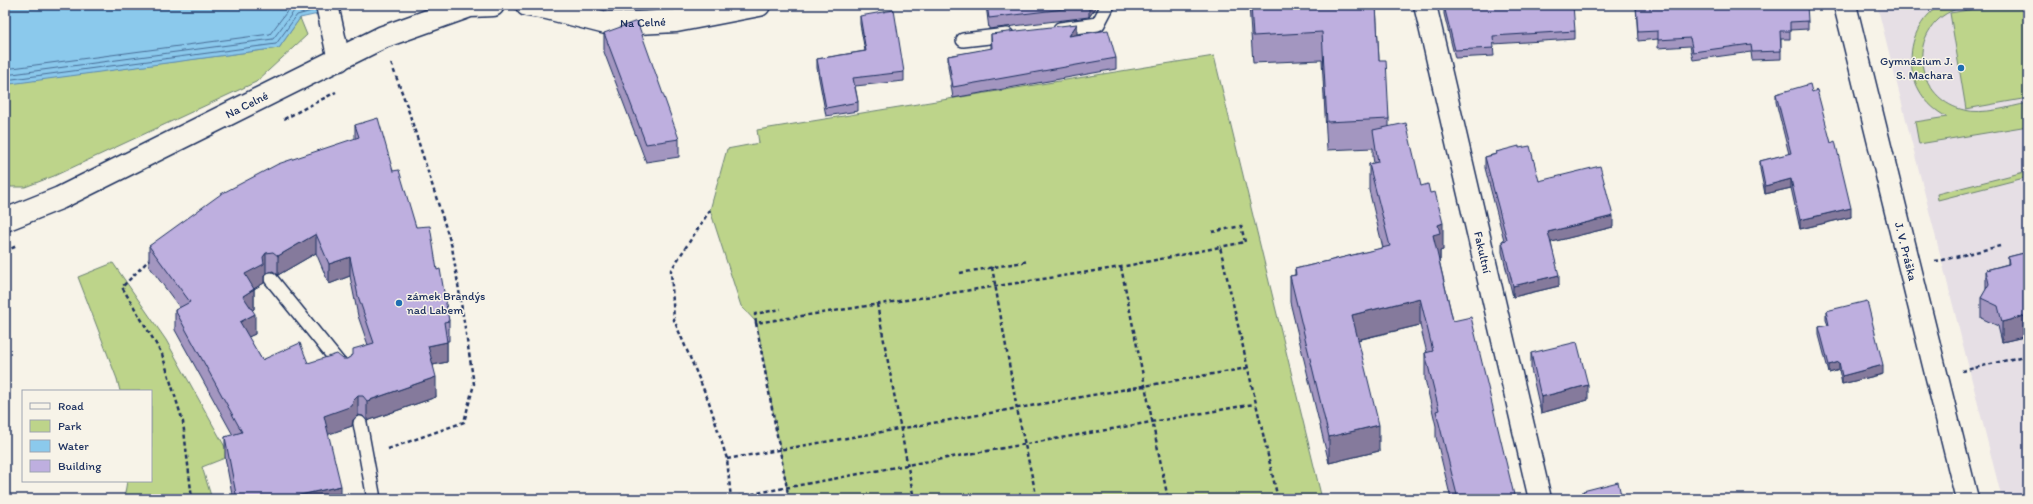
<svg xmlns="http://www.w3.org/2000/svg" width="2033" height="504" font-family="Itim,sans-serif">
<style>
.built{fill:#e6dfe5}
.green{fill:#bdd48a;stroke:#6c8274}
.water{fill:#8bc9ec;stroke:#5e8bb3}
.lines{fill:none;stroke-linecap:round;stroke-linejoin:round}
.shore{stroke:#486d97;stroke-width:1}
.service-casing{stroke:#1b2f5e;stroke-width:16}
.minor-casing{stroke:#1b2f5e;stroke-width:25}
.path{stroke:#1b2f5e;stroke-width:2.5;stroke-dasharray:4 3;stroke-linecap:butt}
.service{stroke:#f7f3e8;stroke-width:13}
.minor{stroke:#f7f3e8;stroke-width:22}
.wall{fill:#a396c0;stroke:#1b2f5e;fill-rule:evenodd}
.shaded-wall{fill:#857a9c;stroke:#1b2f5e}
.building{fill:#beafdf;stroke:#1b2f5e;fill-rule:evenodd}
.poi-dot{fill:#1f6fb2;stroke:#f7f3e8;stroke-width:1.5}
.labels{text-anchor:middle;stroke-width:3;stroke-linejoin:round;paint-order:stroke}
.street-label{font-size:12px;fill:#1b2f5e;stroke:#f7f3e8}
.poi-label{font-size:12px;fill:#1b2f5e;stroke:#f7f3e8;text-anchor:end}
</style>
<rect width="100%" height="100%" fill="#f7f3e8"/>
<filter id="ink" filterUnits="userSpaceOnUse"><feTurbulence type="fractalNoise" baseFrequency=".025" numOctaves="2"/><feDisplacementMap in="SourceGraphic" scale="8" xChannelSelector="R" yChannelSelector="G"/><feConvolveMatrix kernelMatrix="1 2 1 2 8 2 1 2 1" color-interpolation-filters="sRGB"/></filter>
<g filter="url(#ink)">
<path class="built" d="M1877,5H2028V499H2002Z"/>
<path class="green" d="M1940,5H1975C1962,7 1948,10 1938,20C1907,49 1923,101 1964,110C1984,115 2008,107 2028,103V126L1919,144L1915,122L1947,117C1902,94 1899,32 1940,5Z
M1998,5H2028V98L1966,109L1950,13Z
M300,18L307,35L256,82L54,176L25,187H5V84L279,48Z
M1214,56L1322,499H789L757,323L741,306L710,210L727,149L759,143L757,130Z
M2028,171V177L1938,200L1937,194Z
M113,263L166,340L230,456L202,467L212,499H124L127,481H151V391H120L117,379L78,277Z"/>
<path class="water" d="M5,5H360L300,18L279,48L10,84H5Z"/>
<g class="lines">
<path class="shore" d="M5,69L270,34L292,5
M5,75L273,39L294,11L315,5
M5,80L276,44L297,15L316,10"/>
<defs>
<path id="service" d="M1060,29L1098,24L1108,5
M963,40L1007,35
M271,279L343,368
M360,423L374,499"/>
<g id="minor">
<path d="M327,5L339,60"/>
<path id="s1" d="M527,5L547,8L606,23H637L676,21L759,5"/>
<path id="s2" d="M1425,5L1540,499"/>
<path id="s3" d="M1845,5L1967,499"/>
<path id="s4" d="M5,220L60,198L383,37L470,6L493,5"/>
</g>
</defs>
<use href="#service" class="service-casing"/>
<use href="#minor" class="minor-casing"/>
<path class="path" d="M284,119L336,92
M710,210L671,270L674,320L709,402L727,459L731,499
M1212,232L1241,226L1245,242L1220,247
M5,251L17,246
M151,258L122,287L162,354L183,422L192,499
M1935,261L1943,260L2000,246
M992,267L1017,409L1037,499
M1121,267L1168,499
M960,273L1029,261
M877,304L914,499
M756,323L755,314L781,309
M1962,371L2028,355
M388,449L464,422L474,384L452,247L407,106L391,63
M727,459L1247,368
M731,498L907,465L1254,404
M789,499L756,323L1121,267L1220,247L1278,499"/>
<use href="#service" class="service"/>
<use href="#minor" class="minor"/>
</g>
<path class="wall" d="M986,5H1098L1089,17L989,29Z
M1249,5H1376L1379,60L1389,119V127L1421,186L1443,250L1440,251V260H1439L1453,321L1515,499H1451L1436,437V426L1425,379V353H1427L1420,325L1358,340L1379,451L1329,463L1290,302V276L1295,275V269L1383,248L1369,190V164L1374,163L1373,157V148L1327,150L1322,60L1253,63Z
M1636,5L1808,21V29L1790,30V39H1781V59L1752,60L1751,52L1693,60L1690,46L1658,48V39L1638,41Z
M1444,6L1575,31V39L1493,44L1494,56L1455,58L1444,14Z
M860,16L904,72V81L855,86L858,102V111L826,116L817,68V59L865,51L860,24Z
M604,33L679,139V157L646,162L604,52Z
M991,34L1077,35L1116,58V69L953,98L948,66V56L991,49Z
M1812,92L1831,143L1851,217L1800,229L1791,188L1765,194L1760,169V161L1789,154L1776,102V94Z
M355,125L393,171L416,227L437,270L449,321V341H447V362L433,365L436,397L367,421L363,416L358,415L353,420L352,426L328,434L341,499H233L225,457V437L233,435L175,330V310L180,308L149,266V246L355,139ZM316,253L329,284L350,276L358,316L368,345L347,359H343L308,363L262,360L248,337L255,334L252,310L254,309V289L264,283V275L266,273L273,271L278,275Z
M1519,148L1539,181L1613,227L1551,242L1559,286L1513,297L1502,252V241L1504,240L1485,168V157L1496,154V152Z
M2028,252V336L2002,342L1998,326L1981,318V298L1986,290V270L2008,264V257Z
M1826,311L1883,374L1842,384L1839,370L1829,373L1819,335V327L1828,325L1826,320Z
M1531,353L1588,400L1541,413L1531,369Z
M1583,491L1622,499H1583Z"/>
<path class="shaded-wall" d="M1090,5H1098L1089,17V6Z
M1077,24V35L1069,36Z
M1791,179V188L1765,194V186Z
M1851,208V217L1800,229V220Z
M1613,216V227L1548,243V232Z
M1443,223V250L1440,251V260L1433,261V235L1438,225Z
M316,234V253L278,275V256Z
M266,253V273L264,275V283L245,294V274L263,257Z
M350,257V276L329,284V264Z
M1559,275V286L1513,297V286Z
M254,289V309L243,315V296Z
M1420,298V325L1352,341V315Z
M255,314V334L240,341V322Z
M2028,315V336L2002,342V322Z
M447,342V362L428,366V346Z
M1839,362V370L1829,373V365Z
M1883,365V374L1842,384V376Z
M436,377V397L367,421V401Z
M1588,385V400L1541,413V397Z
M358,396V415L353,420L352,426L324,436V416L353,401Z
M1379,425V451L1329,463V437Z
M341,486V499H282Z"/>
<path class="building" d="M987,5H1090L1089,6L989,18Z
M1251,5H1376L1379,60H1386L1389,119L1327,122L1322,32L1253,36Z
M1459,5H1573L1575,31L1493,36L1494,48L1455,50L1444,6Z
M1636,5H1807L1808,21L1790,22V31H1780L1781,51L1752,52L1751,44L1693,52L1690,38L1658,40V31L1638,32Z
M894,10L904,72L853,78L858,102L826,108L817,59L866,51L860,16Z
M637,21L679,139L646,144L604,33Z
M1077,24L1069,36L1108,30L1116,58L953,87L948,56L992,48L991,34Z
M1810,84L1812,92L1817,90L1831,143L1835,141L1851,208L1800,220L1791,179L1765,186L1760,161L1791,153L1776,94Z
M378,118L393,171L399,170L416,227L430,226L437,270L440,269L449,321L444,322L447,342L428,346L436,377L367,401L363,396H358L353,401L352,406L324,416L341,486L282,499H237L225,437L242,432L175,310L190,302L149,246L221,194L278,164L359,137L355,125ZM316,234L329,264L350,257L358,296L374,343L353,349V355L347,359H343L337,354L308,363L300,343L262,360L240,322L255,314L243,296L254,289L245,274L264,264L263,257L266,253L273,252L278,256Z
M1406,123L1421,186L1428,184L1430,193L1435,192L1443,223L1438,225L1440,233L1433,235L1453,321L1471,317L1515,499H1458L1436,411L1439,410L1425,353L1433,351L1420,298L1352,315L1379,425L1329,437L1290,276L1296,275L1295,269L1390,246L1369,164L1378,162L1373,130Z
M1519,146V148L1530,146L1539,181L1600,166L1613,216L1548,232L1559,275L1513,286L1502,241L1507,240L1485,157L1497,154L1496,152Z
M2028,252V315L2002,322L1998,306L1981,298L1989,284L1986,270L2009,264L2008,257Z
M1867,301L1883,365L1842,376L1839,362L1829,365L1819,327L1829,325L1826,311Z
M1577,342L1588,385L1541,397L1531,353Z
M1618,482L1622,499H1585L1583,491Z"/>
</g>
<g class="poi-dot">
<circle cx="1961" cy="68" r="4"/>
<circle cx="399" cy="303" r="4"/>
</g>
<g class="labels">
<g class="street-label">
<text dy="4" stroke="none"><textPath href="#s1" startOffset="118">Na Celné</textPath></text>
<text dy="4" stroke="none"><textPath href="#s4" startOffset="268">Na Celné</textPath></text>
<text dy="4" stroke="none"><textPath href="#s2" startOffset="254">Fakultní</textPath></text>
<text dy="4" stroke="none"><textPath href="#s3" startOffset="254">J. V. Práška</textPath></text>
</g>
<g class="poi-label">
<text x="1953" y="65">Gymnázium J.<tspan x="1953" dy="14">S. Machara</tspan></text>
<text x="407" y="300" text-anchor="start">zámek Brandýs<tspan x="407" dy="14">nad Labem</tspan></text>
</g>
</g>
<rect width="2033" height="504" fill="none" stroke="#f7f3e8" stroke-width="20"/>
<rect x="10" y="10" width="2013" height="484" fill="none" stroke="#1b2f5e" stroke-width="1.5" filter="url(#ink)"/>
<rect x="22" y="390" width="130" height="92" fill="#f7f3e8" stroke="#9fa5b1"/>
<rect x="30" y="403" width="20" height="6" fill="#f7f3e8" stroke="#9fa5b1"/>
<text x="58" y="410" font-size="12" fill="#1b2f5e">Road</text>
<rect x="30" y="420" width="20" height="12" fill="#bdd48a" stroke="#9fa5b1"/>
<text x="58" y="430" font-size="12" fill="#1b2f5e">Park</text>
<rect x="30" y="440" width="20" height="12" fill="#8bc9ec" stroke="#9fa5b1"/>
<text x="58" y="450" font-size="12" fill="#1b2f5e">Water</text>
<rect x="30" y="460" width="20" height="12" fill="#beafdf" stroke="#9fa5b1"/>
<text x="58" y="470" font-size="12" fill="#1b2f5e">Building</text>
</svg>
